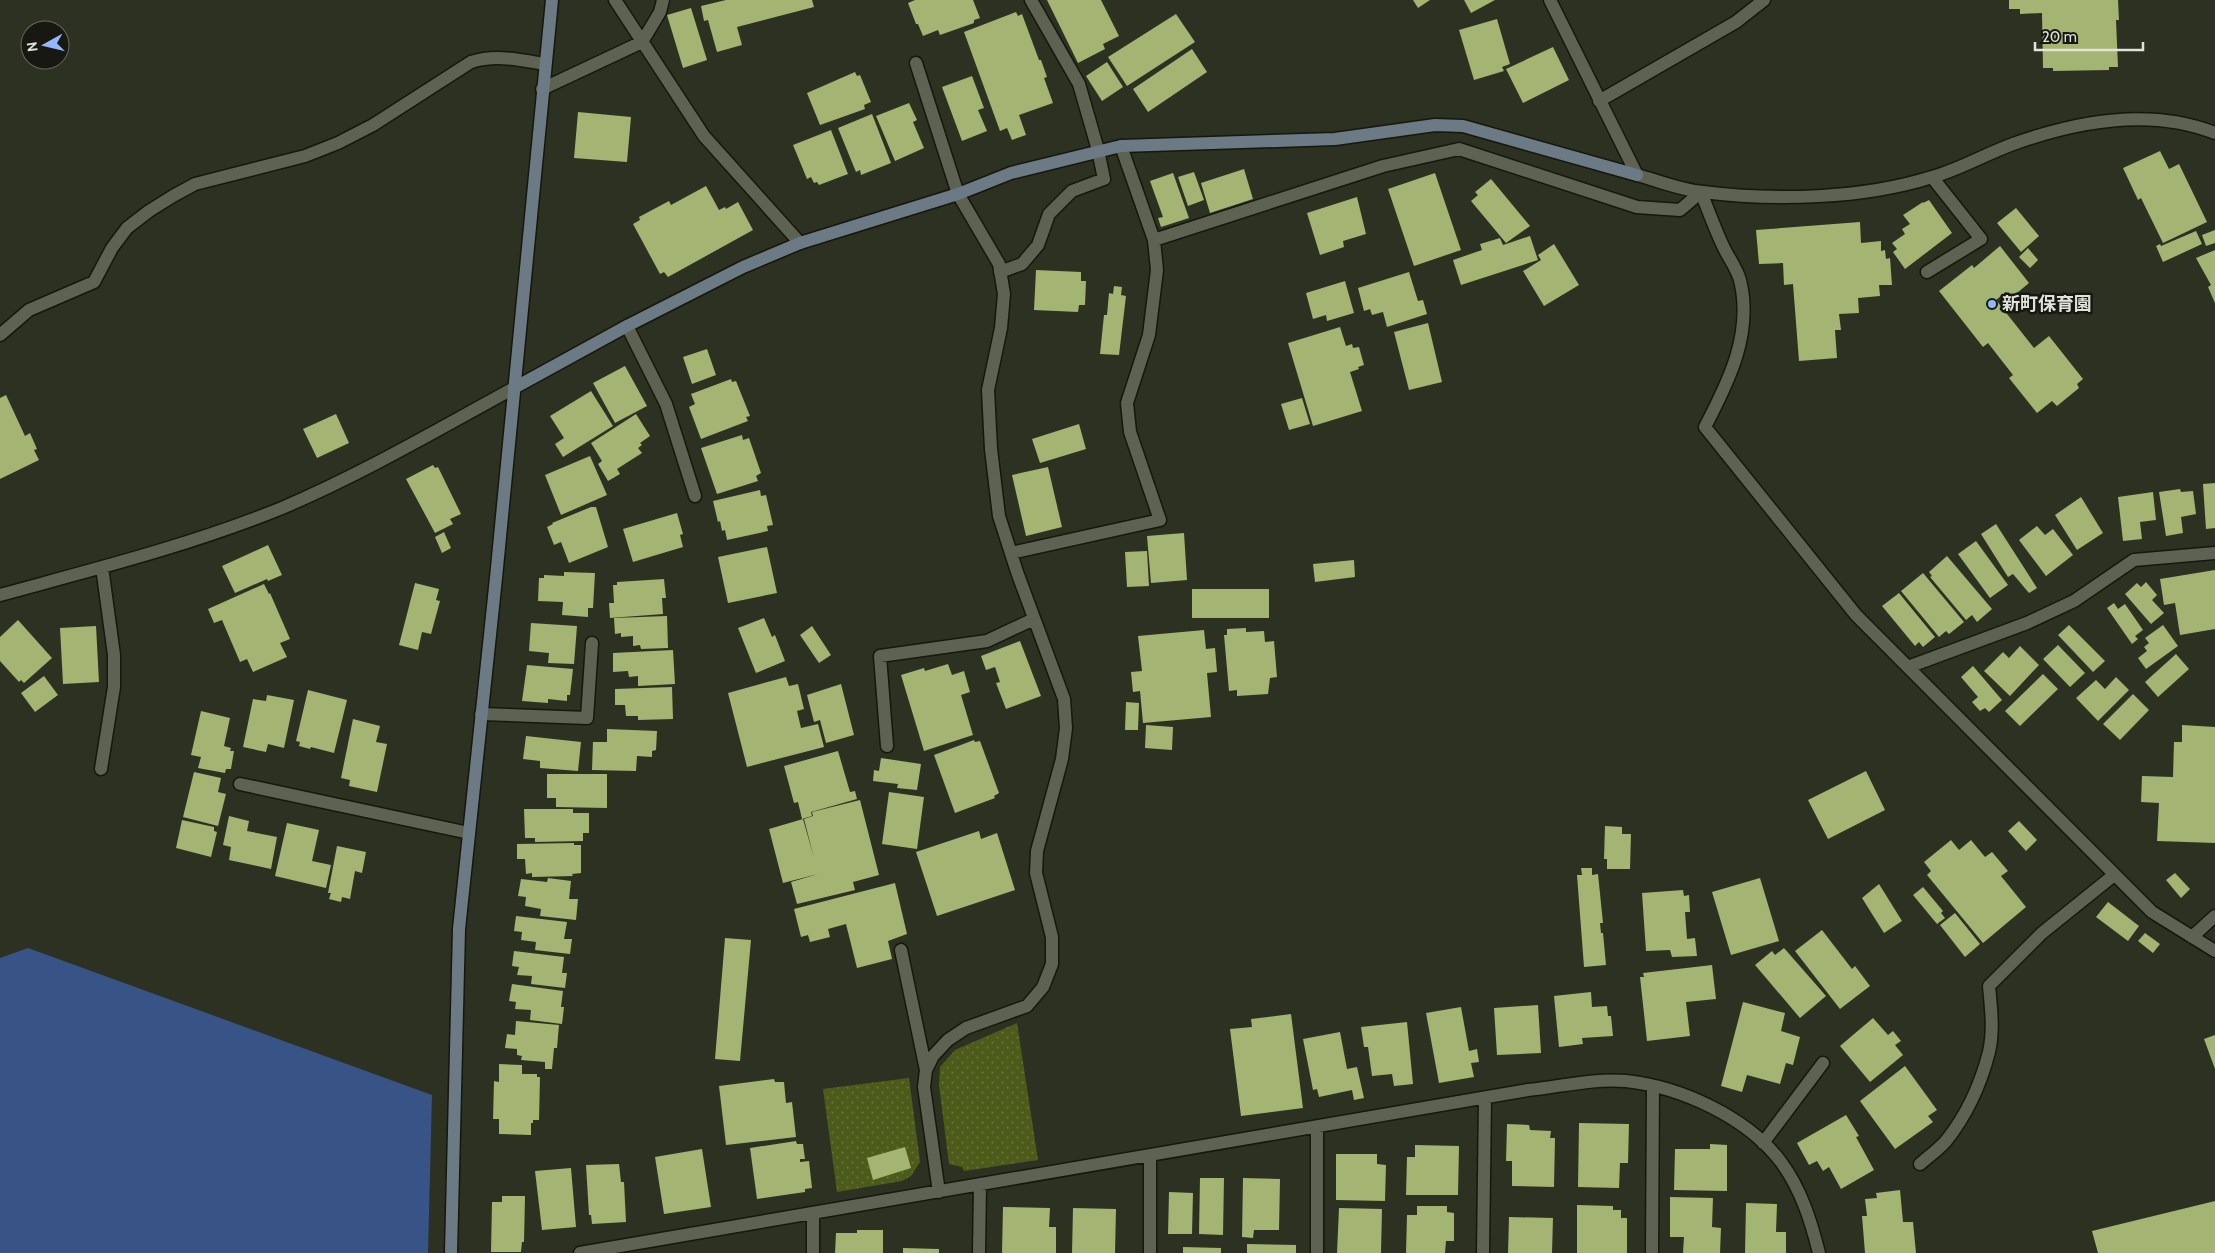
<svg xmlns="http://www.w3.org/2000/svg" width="2215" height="1253" font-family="Cabin,'Noto Sans JP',sans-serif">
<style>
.park{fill:url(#park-dots)}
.water{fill:#385385}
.building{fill:#a3b473}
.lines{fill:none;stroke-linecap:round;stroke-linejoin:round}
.street-casing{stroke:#15180b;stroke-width:15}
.secondary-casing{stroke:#15180b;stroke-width:15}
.street{stroke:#5d6252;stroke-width:12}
.secondary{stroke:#6b7a84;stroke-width:12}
.poi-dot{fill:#91b8fd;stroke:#161811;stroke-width:2}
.labels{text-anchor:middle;stroke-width:5;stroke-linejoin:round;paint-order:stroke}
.poi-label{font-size:18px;font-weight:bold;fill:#e0e3da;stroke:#161811;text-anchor:start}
</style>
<defs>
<pattern id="park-dots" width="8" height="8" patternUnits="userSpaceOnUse" patternTransform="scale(1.25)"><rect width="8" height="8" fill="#4d5b1a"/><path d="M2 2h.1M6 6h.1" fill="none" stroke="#66723b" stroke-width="1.8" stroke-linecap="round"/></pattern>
</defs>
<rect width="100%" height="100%" fill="#2d3122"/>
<path class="park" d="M1017,1023L1038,1160L964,1171L962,1167L949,1164L939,1085L940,1067L955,1050Z
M909,1078L920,1162L911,1176L902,1181L837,1192L823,1089Z"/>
<path class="water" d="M28,948L432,1095L428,1253H0V958Z"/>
<path class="building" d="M726,0H812L814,7L737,27L742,45L717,52L708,20L704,21L701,6Z
M915,0H973L980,18L974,20V23L940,35L938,30L923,36L918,24H916L908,3Z
M1047,0H1101L1119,36L1103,44L1105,49L1078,63Z
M1413,0H1430L1418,8Z
M1464,0H1495L1471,13Z
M2009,0H2118L2119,20H2116L2118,67H2109V70L2053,71V68H2043L2042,13L2020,14V9H2009Z
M691,8L707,60L683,68L667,15Z
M1016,12L1018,16L1022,14L1039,60H1041L1047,77L1044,78L1053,103L1019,115L1026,135L1012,140L1007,128L1000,131L964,32Z
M1176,14L1195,42L1127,86L1108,57Z
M1497,19L1510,64L1502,67L1504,71L1474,80L1459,30Z
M1553,47L1569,80L1523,103L1506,69Z
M1192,49L1207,72L1148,112L1133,89Z
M1107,62L1123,87L1102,101L1086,76Z
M855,72L857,76L860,75L871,102L864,105L865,109L820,125L807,93Z
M972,76L984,108L978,110L987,131L962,141L942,87Z
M909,103L917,120L913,122L924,148L895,161L876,116Z
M578,112L631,117L627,162L574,158Z
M872,114L891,163L861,175L860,170L856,172L838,128Z
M831,130L848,174L819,185L817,182L814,183L811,177L807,179L793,145Z
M2160,151L2169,169L2179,164L2207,222L2163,243L2141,198L2138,200L2123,168Z
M1244,169L1253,199L1210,213L1201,183Z
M1194,172L1204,200L1188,206L1178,177Z
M1173,173L1189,218L1161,227L1158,218L1163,217L1150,181Z
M1435,173L1461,250L1414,266L1388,189Z
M1491,179L1530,226L1506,243L1471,201L1478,195L1475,192Z
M706,186L719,210L725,207L726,209L738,202L753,230L668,277L664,272L660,274L633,224L640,220L639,217L669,201L671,205Z
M1357,197L1366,234L1343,241L1344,247L1320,255L1307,213Z
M1929,200L1952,233L1905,269L1893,252L1897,249L1892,243L1905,234L1902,229L1910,224L1903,215L1923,202V203Z
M2016,208L2039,236L2021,252L1997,223Z
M1860,222L1861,243L1881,241V251L1885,250L1886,259L1890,258L1892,285H1879L1880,296L1858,298L1859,313L1839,314L1841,330H1835L1837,358L1799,361L1793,284L1784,285L1783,263L1759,264L1756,230Z
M2215,230V243L2206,246L2202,235Z
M2196,231L2202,244L2163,262L2156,246L2160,244L2161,246Z
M1530,236L1538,260L1461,285L1453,260L1482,250L1480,244L1500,238L1503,245Z
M1554,244L1579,285L1544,306L1523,271L1541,260L1538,255Z
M2000,246L2029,283L2011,298L2006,292L1996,300L2034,348L2049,336L2083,379L2077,384L2079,388L2057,406L2052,401L2037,413L2009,378L2013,375L1988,343L1983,347L1939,291L1972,265L1974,268Z
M2028,248L2038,260L2030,268L2019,257Z
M2215,250V303L2208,287L2211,285L2196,258Z
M1036,270L1081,272V281H1086L1085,305H1079L1078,312L1034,310Z
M1409,272L1418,301L1423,300L1427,314L1387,327L1383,312L1372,315L1370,309L1364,311L1358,288Z
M1345,281L1354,313L1327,321L1326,315L1313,319L1306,293Z
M1114,286L1122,287L1121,295L1126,296L1119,355L1100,354L1104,315H1107L1109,293L1113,294Z
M1428,323L1442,382L1409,390L1394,332Z
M1340,327L1346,346L1352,344L1353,348L1359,347L1364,365L1358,367L1359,369L1350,372L1362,411L1313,426L1288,343Z
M707,349L716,375L692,384L683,357Z
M625,366L647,406L615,423L593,383Z
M731,379L732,382L736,381L750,416L746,417L748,421L701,439L689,407L695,404L691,394Z
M591,391L613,426L563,457L555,444L564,438L550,416Z
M6,395L25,436L30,433L37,449L34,450L39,460L0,479V398Z
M1302,398L1310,424L1289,430L1281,404Z
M336,414L349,443L317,458L303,429Z
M636,414L650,436L640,443L642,445L638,448L642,453L617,469L620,474L608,481L598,464L602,461L591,443Z
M1079,424L1086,449L1040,463L1032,439Z
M742,435L743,440L749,438L761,473L756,476L758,481L717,494L701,448Z
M590,456L607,495L561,515L545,475Z
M433,465L435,468L438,467L461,514L450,519L453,524L435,533L406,479Z
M1048,467L1062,527L1026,536L1012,475Z
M2215,483V528L2206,529L2203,484Z
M2180,489L2181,492L2193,491L2196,514L2181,517L2183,533L2166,536L2159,492Z
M760,490L761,496L766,495L773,525L767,526L768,531L727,540L725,530L722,531L720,521L718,522L713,501Z
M2153,492L2156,520L2140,522L2142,539L2123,541L2118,497Z
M2081,497L2103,533L2077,550L2055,515Z
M591,507H596L608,547L569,563L561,542L554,545L547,527L553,524L552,523Z
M677,513L683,534L680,535L683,547L633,562L623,529Z
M1996,524L2037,588L2029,593L2013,574L2008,577L1981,534Z
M2037,526L2045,535L2053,529L2073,555L2046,576L2019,540Z
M444,532L451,548L442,553L435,537Z
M1184,533L1187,580L1151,583L1147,536Z
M1976,541L2008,585L1990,598L1958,554Z
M268,545L282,575L268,581L267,579L235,593L222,566Z
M767,547L777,593L728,603L718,557Z
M1147,551L1149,586L1127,587L1125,552Z
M1947,556L1992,609L1977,622L1972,615L1966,620L1930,577L1932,576L1929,572Z
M1354,560L1355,577L1315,582L1313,564Z
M2215,570V629L2180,635L2175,603L2164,605L2160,579Z
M564,572L595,573L593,608H588V617L562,615L563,602L538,601L539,578H544V575L564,576Z
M1923,573L1964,622L1949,634L1946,631L1939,637L1901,591Z
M664,579L666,598H662L663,614L610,618L609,603H614L613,585H617V582Z
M2146,582L2157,595L2152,600L2164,613L2151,624L2125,594L2137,583L2141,587Z
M415,583L439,589L436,600L440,601L431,634L422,632L418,650L399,645Z
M264,584L269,594L270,593L290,639L280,643L287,657L253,672L247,659L240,662L222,620L214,623L208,609Z
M1192,589H1269V618H1192Z
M1899,593L1935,637L1923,647L1919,642L1915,646L1882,606Z
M2114,603L2118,609L2125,604L2143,630L2135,636L2138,639L2132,644L2107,608Z
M667,616L668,648L641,649L640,645L633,646V636L621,637V633L615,634L614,618Z
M764,618L772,637L775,635L785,661L756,673L738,628Z
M18,620L52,658L24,683L21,680L19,682L0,661V637Z
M531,623L577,626L574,664L548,663L549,653L529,651Z
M2069,625L2105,661L2093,672L2058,635Z
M2163,625L2178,646L2146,669L2138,658L2147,651L2144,647L2149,643L2145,638Z
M96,626L99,682L63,684L60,628Z
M812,626L831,655L819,663L800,635Z
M1246,628V632L1264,631L1265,642L1274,641L1277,677L1270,678L1268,694L1237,696V690L1229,691L1224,635H1227V629Z
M1204,630L1206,649L1215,648L1217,672L1207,673L1211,717L1143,723L1140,691L1133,692L1131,672L1142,671L1138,636Z
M1020,641L1041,696L1006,709L996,683L1000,682L995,667L986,670L981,656Z
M2058,645L2085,673L2070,687L2043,659Z
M2020,646L2039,665L2010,696L1984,671L2003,652L2009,658Z
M673,650L675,684L638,686V676L629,677L628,671L613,672V653Z
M2176,654L2189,669L2158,697L2145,682Z
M948,664L952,675L964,671L970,692L961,695L973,735L924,751L901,675L924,668L925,671Z
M527,665L573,669L570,695H567V701L548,699V703L522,701Z
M1973,666L2002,700L1989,712L1985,708L1980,711L1972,702L1978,697L1961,677Z
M2043,674L2058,689L2020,726L2005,711Z
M44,676L58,695L35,712L21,693Z
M786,677L789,686L798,684L804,709L797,711L801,728L818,724L824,747L747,767L728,693Z
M2116,677L2129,690L2098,721L2076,698L2096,680L2105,689Z
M841,684L854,735L826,743L820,720L814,722L807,695Z
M672,687L673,719L638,720V716H626L625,705H615V689Z
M308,690L347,700L334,753L311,747L310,749L299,746L300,742L296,741Z
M2133,694L2149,710L2120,740L2103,724Z
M267,695L294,700L284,748L268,744L266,752L243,747L253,699L266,701Z
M1126,702L1139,703L1138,730H1125Z
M201,711L230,718L224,746L231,748L230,751H234L231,769H226L225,773L198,768L201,757L191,755Z
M353,719L380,726L376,742L387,744L377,792L349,786L350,780L341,778Z
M1146,725L1173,727L1172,750L1145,748Z
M2182,725L2215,727V843L2157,841L2159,803L2141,802L2142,776L2173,777L2174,742H2182Z
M607,729L657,731L656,750L652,751V757L637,756L636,771L592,770L593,742H607Z
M526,736L581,742L578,771L540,768V761L523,759Z
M974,740L975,742L980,741L999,793L994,796L995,798L955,813L934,755Z
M838,751L850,792L855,791L857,799L811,812L812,816L802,819L798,802L794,803L784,766Z
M881,758L921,764L917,790L897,788L898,784L873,781L874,770L879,771Z
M1866,771L1885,810L1828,839L1808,800Z
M194,772L221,778L218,792L226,794L218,826L183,817Z
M547,774H607V808L556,807V798H547Z
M889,792L924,797L917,849L882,844Z
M860,800L879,875L853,882L855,890L797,904L791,882L818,874L783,883L769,829L803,819L814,858L804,819L813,816L812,812Z
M524,809H573V813H589V833H583V841L535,842V838H525Z
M229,816L249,821L247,831L277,837L271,869L229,860L231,847L223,845Z
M182,820L214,827V831L217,832L211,857L176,848Z
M2019,821L2037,840L2026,851L2008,831Z
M287,823L319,830L312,861L331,865L326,888L275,876Z
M1605,826L1622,827V834H1631L1630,869H1607V859H1604Z
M979,831L981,839L997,833L1015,890L937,916L916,852Z
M1951,840L1959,850L1971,840L1985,857L1992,852L2008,871L2001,876L2026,907L1983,943L1927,875L1931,871L1924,862Z
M574,843V845H581V873L572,874L573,876L532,877V873L526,874L525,859H517V844Z
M337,846L366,852L362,873L355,871L350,899L342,897L341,902L329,899L331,893H328Z
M1581,868H1592V875L1598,874L1603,923H1600L1601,933H1603L1606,965L1584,967L1577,875H1582Z
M2175,873L2190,889L2181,898L2166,880Z
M548,878L571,881L569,899H578L576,920L540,916L541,909L525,906L526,897L518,896L521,879L547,882Z
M1760,878L1779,941L1731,955L1712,892Z
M895,883L907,934L888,941L892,959L857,968L846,924L828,929L830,937L810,942L808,935L801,937L794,909Z
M1879,884L1902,921L1884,933L1862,898Z
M1923,887L1943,911L1941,913L1945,918L1937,924L1913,895Z
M1683,890L1684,896L1689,895L1690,912H1685L1687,939L1695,938L1697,956L1672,957L1670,950L1646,951L1642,893Z
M2108,902L2139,926L2128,941L2096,917Z
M1955,913L1980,944L1965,957L1940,925Z
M516,916L567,922L564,939H572L570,954L535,950L536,942L521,940L522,932L514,931Z
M1822,930L1852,969L1855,966L1870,986L1840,1009L1795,951Z
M2145,933L2160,944L2153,953L2138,941Z
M725,938L751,940L740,1061L715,1059Z
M1784,948L1826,996L1800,1018L1755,965L1772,951L1775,955Z
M514,951L564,957L562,973H567L565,988L531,984L532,976L517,975L519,967L512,966Z
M1712,965L1716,999L1686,1002L1690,1036L1647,1041L1640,977H1644L1643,973Z
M512,984L563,991L561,1007H564L562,1024L530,1020L531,1010L515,1009L516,1002L509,1001Z
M1591,992L1592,1007L1607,1006L1608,1016H1611L1613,1036L1582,1038L1583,1044L1559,1047L1554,996Z
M1743,1002L1785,1013L1781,1031L1800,1037L1793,1065L1786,1063L1780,1084L1747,1075L1742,1092L1721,1086Z
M1538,1005L1541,1053L1497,1055L1494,1008Z
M1461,1007L1469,1051L1477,1049L1479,1062L1471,1063L1474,1077L1439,1083L1426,1013Z
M1291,1014L1303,1108L1241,1116L1230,1029L1252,1027L1251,1019Z
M1873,1018L1888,1035L1893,1031L1901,1041L1895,1045L1903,1055L1870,1082L1840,1046Z
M516,1021L559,1025L557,1048H554L552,1069H545V1062L521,1060L522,1056L517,1055V1049L505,1048L507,1034L515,1035Z
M1407,1022L1413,1084L1394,1086L1392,1074L1372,1076L1368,1047H1364L1361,1027Z
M1340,1032L1347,1069L1357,1067L1364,1098L1354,1100L1352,1090L1319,1097L1317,1089L1313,1090L1303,1039Z
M2215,1035V1069L2204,1039Z
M499,1064L522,1065V1074H537V1077H540L539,1120H533V1123H531V1135L499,1134V1119H493L494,1081L499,1082Z
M1905,1066L1937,1110L1928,1116L1933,1122L1895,1149L1860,1101Z
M774,1079L775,1082H784L786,1103L792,1102L796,1137L726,1145L719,1086Z
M1846,1115L1859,1136L1856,1137L1874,1170L1841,1189L1829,1167L1823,1171L1817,1161L1809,1165L1797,1143Z
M1579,1123L1629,1124L1628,1163H1620L1619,1188L1578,1187Z
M1507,1124L1529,1125L1530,1130L1551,1131L1550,1138H1555L1554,1187L1512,1186V1161H1506Z
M796,1141L797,1144H803L805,1159H800V1162L809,1161L812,1188L805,1189V1192L757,1199L750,1148Z
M1710,1144L1727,1145V1191L1674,1190L1675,1149H1710Z
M1415,1145L1459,1146L1458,1195H1406L1407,1157H1415Z
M905,1147L911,1168L873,1180L867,1158Z
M702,1149L711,1207L664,1214L655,1157Z
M1336,1154H1377V1164L1386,1165L1385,1201L1336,1200Z
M619,1164L621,1182H624L626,1222L592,1224L591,1215H589L586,1165Z
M571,1168L576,1227L542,1230L535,1171Z
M1200,1178H1224L1223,1235L1199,1234Z
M1243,1178L1280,1179L1279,1230H1254L1253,1238L1242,1237Z
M1900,1190L1903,1222H1913L1916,1253H1865L1862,1216H1867L1865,1199L1877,1198L1876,1193Z
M1169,1192L1193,1193L1192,1234H1168Z
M502,1196H525L524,1242H522L521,1252H491L492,1202H502Z
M1670,1197L1713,1198L1712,1227L1721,1228L1720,1253H1683L1684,1237H1670Z
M2215,1201V1253H2098L2092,1231Z
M1746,1203L1777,1204L1776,1232H1786V1253H1745Z
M1577,1205L1613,1206V1210H1621V1218H1627V1253H1577Z
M1417,1206H1447V1212L1454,1213V1241H1446L1445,1253H1406L1407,1215H1417Z
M1003,1207L1050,1208L1049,1227H1056V1253H1002Z
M1073,1208L1116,1209L1115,1253H1072Z
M1339,1208L1382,1209L1381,1253H1337Z
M1509,1217L1553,1218L1552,1253H1508Z
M857,1230H883V1253H835L836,1233H857Z
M1247,1244L1296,1245V1253H1247Z
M1183,1247L1221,1248V1253H1183Z
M903,1248L939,1249V1253H903Z"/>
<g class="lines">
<defs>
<path id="street" d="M615,0L704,136L800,243
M1550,0L1637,175C1659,181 1681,190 1703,192C1774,201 1863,199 1932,177C1961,169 1987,153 2016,143C2078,121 2152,108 2215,133
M916,63L958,194L999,264L1004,294L1001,328L988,390L991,449L999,516L1017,572L1064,699L1066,728L1062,759L1037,851L1036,873L1052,937V964L1043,987L1027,1006L966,1028L948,1040L933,1056L926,1070L924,1087L939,1192
M542,89L642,42L660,12L663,0
M1599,101L1736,22L1764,0
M1154,240L1383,166L1459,149L1637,207L1680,210L1701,192C1708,210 1715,229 1723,246C1728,257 1737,269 1740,280C1753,333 1729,381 1705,427L1856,615L2152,912L2215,951
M1000,272L1022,264L1038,245L1049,214L1072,191L1104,179L1098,150L1079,84L1031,0
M1927,272L1981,239L1932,177
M627,326L666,404L695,496
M0,335L29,310L94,282L112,248L127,228L149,211L173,196L195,184L305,156L338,143L373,125L471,62C496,54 520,60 545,64
M1011,553L1160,520L1130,432L1127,403L1149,335L1157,270L1154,240L1121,146
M0,595C95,569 191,545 282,508C362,474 437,430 514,388
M1908,667L2027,623L2074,601L2134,560L2215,553
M481,714L587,718L592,643
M887,746L880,656L987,641L1034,619
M101,769L114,687V655L102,567
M240,784L469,833
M2192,937L2215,916
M901,950L926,1070
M1317,1127V1253
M1763,1143L1823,1063
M1920,1164C1928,1157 1938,1150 1946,1141C1966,1116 1981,1083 1989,1052C1994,1030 1991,1008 1989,986L2042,933L2114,875
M580,1253L1528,1090C1559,1087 1594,1078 1626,1081C1681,1087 1747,1117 1781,1162C1801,1189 1811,1221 1819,1253
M813,1253V1213
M979,1253L980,1185
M1150,1253V1156
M1483,1253L1485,1098
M1652,1253L1653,1086"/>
<path id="secondary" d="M514,388L627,326L743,267L800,243L958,194L1011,173L1121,146L1335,139L1435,125L1463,126L1637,175
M451,1253L459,929L496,578L552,0"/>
</defs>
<use href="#street" class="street-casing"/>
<use href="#secondary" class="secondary-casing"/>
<use href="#street" class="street"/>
<use href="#secondary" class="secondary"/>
</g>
<circle class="poi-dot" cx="1992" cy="304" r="5"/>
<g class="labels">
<g class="poi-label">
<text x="2002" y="310">新町保育園</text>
</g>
</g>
<g transform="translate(45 45) rotate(262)"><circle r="24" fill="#161811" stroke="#676961"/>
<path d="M0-4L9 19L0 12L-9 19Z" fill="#91b8fd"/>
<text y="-8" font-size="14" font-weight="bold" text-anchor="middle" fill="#e0e3da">N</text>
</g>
<path d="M2035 42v8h108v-8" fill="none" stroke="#e0e3da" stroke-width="2.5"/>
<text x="2042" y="42" font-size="15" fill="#e0e3da" stroke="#161811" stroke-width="4" paint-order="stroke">20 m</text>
</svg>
